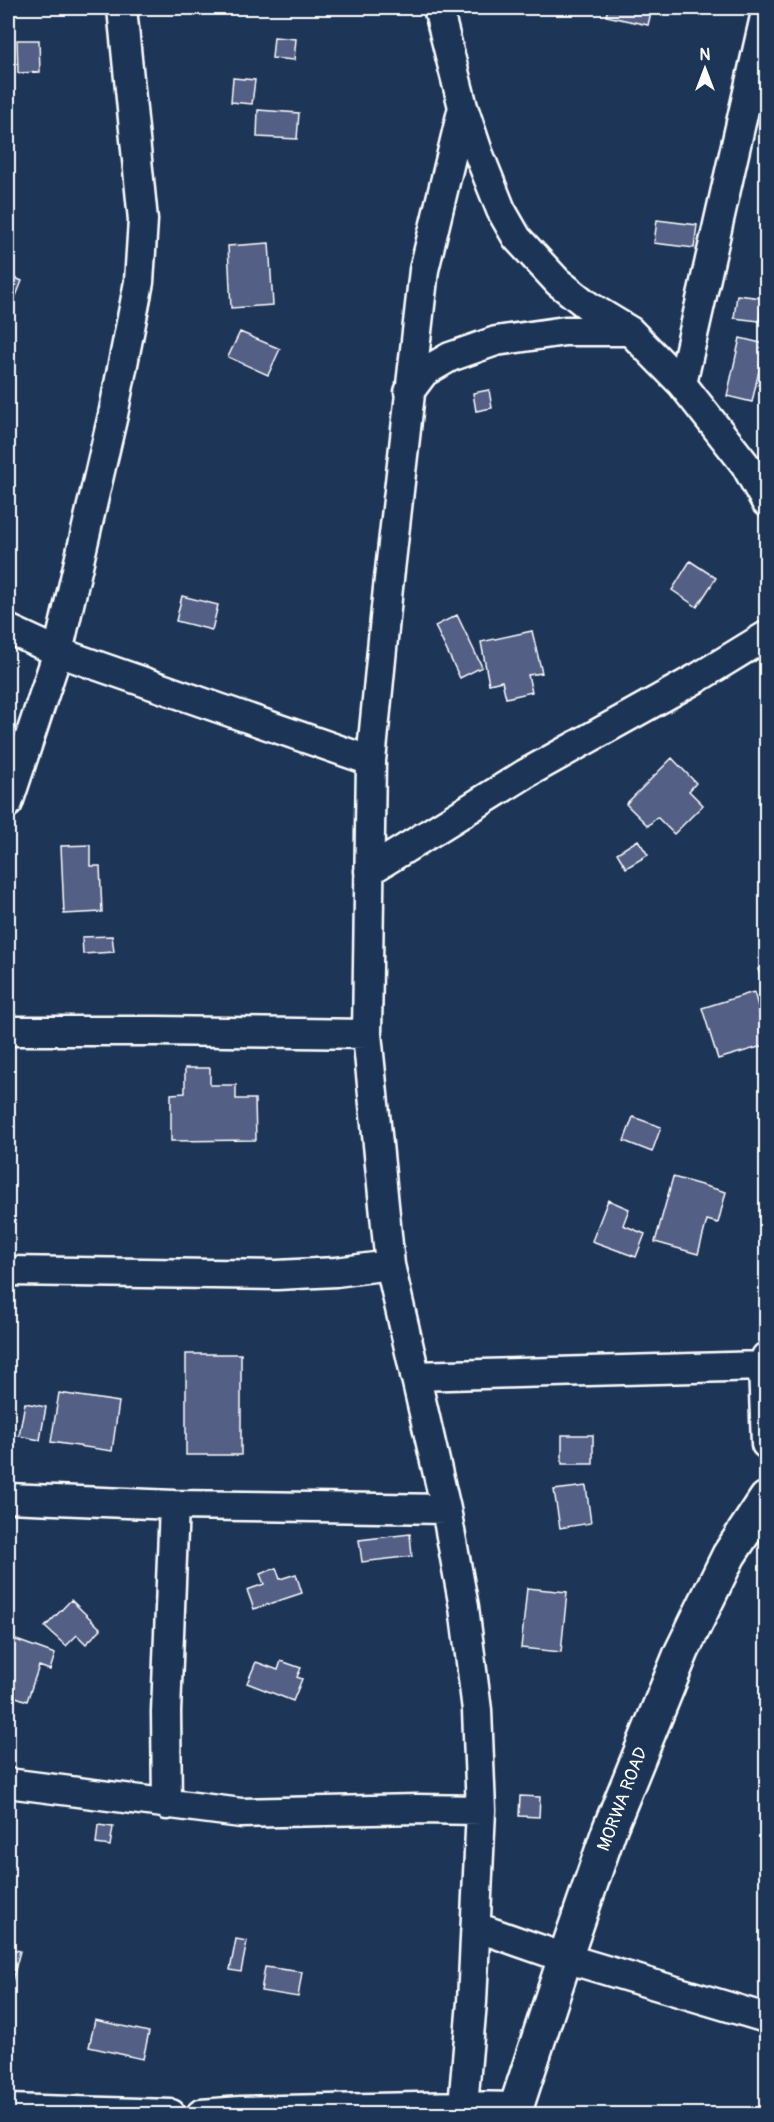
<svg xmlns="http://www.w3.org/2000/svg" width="774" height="2122" font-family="Pangolin,sans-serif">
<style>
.building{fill:#535e85;stroke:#fff;stroke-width:1.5}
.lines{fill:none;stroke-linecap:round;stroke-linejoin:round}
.minor-casing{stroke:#fff;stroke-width:33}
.secondary-casing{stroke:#fff;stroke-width:38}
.minor{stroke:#1d3557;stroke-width:28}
.secondary{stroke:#1d3557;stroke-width:33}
.labels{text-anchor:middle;stroke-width:5;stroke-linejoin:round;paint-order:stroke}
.street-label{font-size:18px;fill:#fff;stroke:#1d3557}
</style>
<rect width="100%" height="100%" fill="#1d3557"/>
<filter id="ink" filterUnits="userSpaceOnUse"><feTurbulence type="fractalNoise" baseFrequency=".0167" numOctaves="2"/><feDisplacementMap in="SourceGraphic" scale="12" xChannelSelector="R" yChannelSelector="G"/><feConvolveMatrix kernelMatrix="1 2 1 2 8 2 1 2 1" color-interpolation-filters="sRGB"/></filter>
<g filter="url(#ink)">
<path class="building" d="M608,8H652L648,25L606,16Z
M274,37L296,39L294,60L272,58Z
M17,40H39L40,72L18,73Z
M233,78L255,80L252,104L231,102Z
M258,110L299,113L297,139L257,137Z
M657,220L697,225L694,248L654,243Z
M269,243L273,305L231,308L228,246Z
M8,275L22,281L8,316Z
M737,295L762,298L759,321L734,318Z
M240,332L280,349L268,375L228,357Z
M740,338L765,344L752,402L727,396Z
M489,390L492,408L476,411L473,393Z
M690,561L716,578L697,607L672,590Z
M182,596L218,605L212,630L176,621Z
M457,615L482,667L460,678L435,626Z
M532,631L542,673L528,675L532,692L506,698L502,681L489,684L481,642Z
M672,758L696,783L689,791L703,805L674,834L657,817L648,826L626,804Z
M638,840L648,855L626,868L617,853Z
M90,845V866H100L102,912L64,914L61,846Z
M112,936L114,952L83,954L82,937Z
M766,966V987L764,988L758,969Z
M754,992L766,1035V1045L718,1059L702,1008Z
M185,1068H210V1085H236V1099H255L256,1140L171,1141V1094L185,1093Z
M633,1117L661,1127L652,1152L624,1141Z
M673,1177L726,1192L718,1223L707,1220L698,1254L655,1242Z
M608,1200L629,1209L623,1225L645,1234L636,1257L592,1241Z
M186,1354H241V1455H186Z
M59,1393L119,1402L112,1451L51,1442Z
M25,1403L46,1407L40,1440L19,1436Z
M562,1435H593V1464H562Z
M586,1486L591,1523L560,1528L554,1490Z
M410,1534L412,1556L362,1562L359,1540Z
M276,1568L280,1579L296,1574L302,1593L254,1609L247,1590L264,1584L260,1574Z
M527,1588L567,1592L561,1652L521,1648Z
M71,1600L101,1629L86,1644L77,1635L66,1646L45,1627Z
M8,1637L55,1654L50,1670L39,1666L27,1701L8,1694Z
M281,1661L301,1668L297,1677L302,1679L293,1701L247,1683L256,1662L278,1670Z
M520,1796L540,1797L539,1817L519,1816Z
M98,1825L113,1827L110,1846L96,1844Z
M236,1939L247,1941L241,1972L230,1970Z
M8,1948L20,1951L11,1985L8,1984Z
M265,1967L302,1972L298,1997L261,1991Z
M95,2020L149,2032L143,2059L89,2047Z"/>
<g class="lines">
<defs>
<path id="minor" d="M438,8L463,107L478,152L501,210L517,238L558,282L587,305L630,331L682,384L745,464L766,502
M463,107L424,270L388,588L371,761L367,1034L390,1265L446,1509L464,1607L477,1710L481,1810L472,2002L463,2106
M682,384L766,12
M409,392L424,372L450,357L496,341L565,331H630
M8,629L58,652L371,761
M8,803L58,652L113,415L139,282L143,220L122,8
M369,871L525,774L699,677L766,636
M8,1031H157L367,1034
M8,1271L277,1275L336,1272L390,1265
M766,1357L763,1366L766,1444
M415,1376L763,1366
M8,1498L174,1505L446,1509
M8,1783L241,1813L417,1809L481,1810
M167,1805L166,1712L174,1505
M476,1927L565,1958L766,2018
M8,2109L171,2114
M201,2114L241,2111L463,2106L516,2107"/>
<path id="secondary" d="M514,2114L565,1958L610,1828L682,1651L729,1555L766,1499"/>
</defs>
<use href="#minor" class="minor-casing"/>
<use href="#secondary" class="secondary-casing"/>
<use href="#minor" class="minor"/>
<use href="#secondary" class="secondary"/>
</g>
</g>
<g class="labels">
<g class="street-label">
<text transform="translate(622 1799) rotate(-69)" y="6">MORWA ROAD</text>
</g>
</g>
<rect width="774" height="2122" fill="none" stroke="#1d3557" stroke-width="30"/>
<rect x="15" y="15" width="744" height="2092" fill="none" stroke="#fff" stroke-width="2" filter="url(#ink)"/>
<g transform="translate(705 69)" stroke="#1d3557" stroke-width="4.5" paint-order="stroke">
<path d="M0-4.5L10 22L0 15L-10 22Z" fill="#ffffff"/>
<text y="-9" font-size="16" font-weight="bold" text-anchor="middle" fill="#ffffff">N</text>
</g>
</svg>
